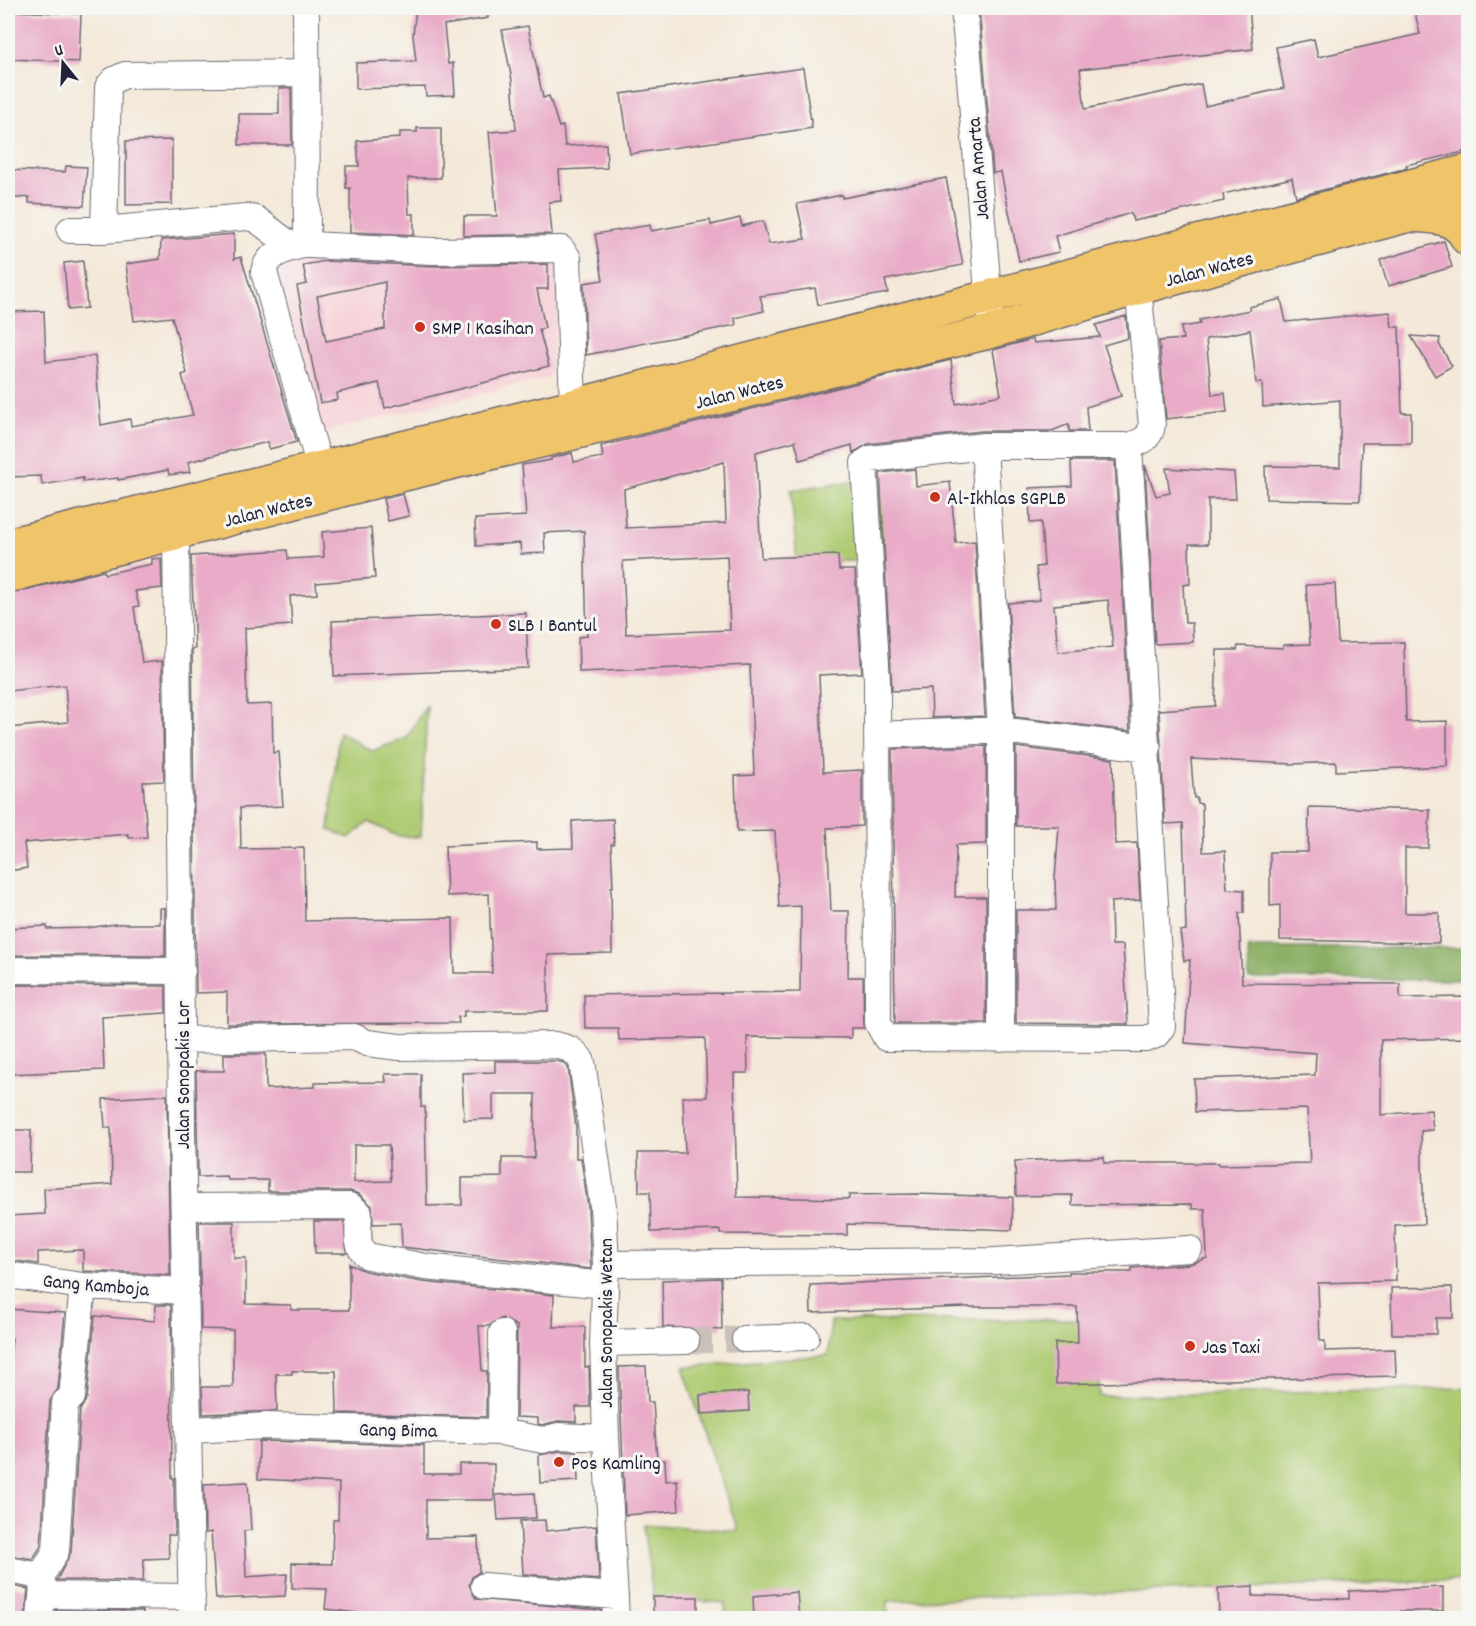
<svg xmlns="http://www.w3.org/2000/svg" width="1476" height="1626" font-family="Dekko,sans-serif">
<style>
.built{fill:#f7cfd5}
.green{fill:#aecb72;stroke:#687656;stroke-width:1.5}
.forest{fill:#8aaf64;stroke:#566850;stroke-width:1.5}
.building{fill:#e9abc8;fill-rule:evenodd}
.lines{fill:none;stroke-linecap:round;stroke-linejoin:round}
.minor-tunnel{stroke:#cac1b9;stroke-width:26;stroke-dasharray:26 13;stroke-linecap:butt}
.minor-casing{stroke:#6c6872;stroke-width:28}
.major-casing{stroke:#6c6872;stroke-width:36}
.highway-casing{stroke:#6c6872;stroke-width:36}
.minor{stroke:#fff;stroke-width:26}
.major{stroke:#f0c469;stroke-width:33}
.highway{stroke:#f0c469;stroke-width:33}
.poi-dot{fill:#c8321e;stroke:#f6f6f2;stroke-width:2}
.labels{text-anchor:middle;stroke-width:6;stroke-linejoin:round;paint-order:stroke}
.street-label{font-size:20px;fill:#22223b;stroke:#f6f6f2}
.poi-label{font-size:20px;fill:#22223b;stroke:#f6f6f2;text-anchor:start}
</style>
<rect width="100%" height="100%" fill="#f6f6f2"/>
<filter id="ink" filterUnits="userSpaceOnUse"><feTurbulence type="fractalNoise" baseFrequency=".0167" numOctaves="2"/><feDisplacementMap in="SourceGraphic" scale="12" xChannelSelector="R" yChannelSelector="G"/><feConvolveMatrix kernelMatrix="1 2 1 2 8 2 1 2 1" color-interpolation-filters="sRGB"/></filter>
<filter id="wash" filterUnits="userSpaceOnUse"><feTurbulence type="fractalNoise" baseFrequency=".008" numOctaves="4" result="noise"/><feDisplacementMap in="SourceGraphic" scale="24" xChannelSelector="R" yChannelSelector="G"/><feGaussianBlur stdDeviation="1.35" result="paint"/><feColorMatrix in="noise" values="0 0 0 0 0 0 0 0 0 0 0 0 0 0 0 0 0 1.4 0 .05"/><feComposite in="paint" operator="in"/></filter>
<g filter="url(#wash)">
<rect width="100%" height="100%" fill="#f4e9d9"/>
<path class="built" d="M290,254H558L563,267L550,377L319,433L269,277Z"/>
<path class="green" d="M888,476L892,559L797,563L791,490Z
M427,704L421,837L397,836L369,822L349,838L329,830L339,732L372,751L407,738Z
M1093,1319L1100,1396L1468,1388V1580L888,1601V1618H725V1603L653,1597L643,1524L738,1531L683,1367L828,1355L831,1321Z"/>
<path class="forest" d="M1248,948H1468V980L1249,979Z"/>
<g id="blocks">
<path class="building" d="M416,8H487L488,18L444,25L448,64L453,63L455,95L426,96L425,87L356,89V63L416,61L413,35Z
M979,8H1249L1253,49L1080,69L1085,109L1201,84L1205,106L1284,88L1276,47L1314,39L1318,57L1420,34L1414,8H1468V151L1406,165L1407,168L1296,197L1292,178L1223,194L1224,201L1156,216L1133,221L1131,213L1055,236L1059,252L1019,261L1001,172L993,173Z
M12,11L81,14L79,62L10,59Z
M528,26L543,98L549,96L559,127L563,126L565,146L606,144L607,168L559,170L561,201L549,202L552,234L464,236V216H497L489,132L516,130L512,80L502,30Z
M803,68L812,128L630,154L621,94Z
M279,88H291L292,145H239V114H279Z
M417,128H441V178H408L409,214H414V235L350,232V188H346V166H359L357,141L400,138V132H417Z
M172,140V204L126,205V141Z
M66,166L87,167L84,206L29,203V197L8,199V170L65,172Z
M946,178L963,265L885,280L888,293L818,305L815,288L760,296L764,311L735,318L736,325L586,355L584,283L603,280L595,234L650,225L651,231L710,220L711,225L740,218L742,226L763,221L769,244L805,239L797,204L842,195V198Z
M234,234V259L241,257L297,442L269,449L268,442L234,450L188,462L190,472L169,475L168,470L118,480V478L83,482V478L42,485L41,476L8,477V312L44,311L46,362L95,356L101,425L130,419L131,426L193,415L182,375L187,373L172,317L134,321L126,264L160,259L161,240Z
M1444,241L1452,267L1388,286L1380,260Z
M83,261L87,308L68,310L64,263Z
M326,261L433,266L548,264V289H537L545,328L539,329L549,366L385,408L379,383L337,393L338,400L320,403L297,286L307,284L303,265ZM385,282V329L326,341L317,296Z
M1281,299L1286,322L1390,312L1392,327H1399L1402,413H1411V443H1362L1360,501L1266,499L1265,466L1340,467V400L1263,407L1262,383H1256L1250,330L1206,339L1212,395L1225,393L1227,412L1166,419L1159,341L1183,339L1181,327L1200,324L1199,320L1250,310L1249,307Z
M1126,316L1128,338L1104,345L1121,396L1086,407L1088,431H1069V424L1052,431H982L868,444L853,453L852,445L800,460L795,441L756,452L761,558L838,555L839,570H855L862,673L819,675L823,772L862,770V826L827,828L831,911H849L848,977H863L864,1028H851V1038L747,1037L748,1073H734L737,1197L849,1199V1195L916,1194L1013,1197L1012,1230L847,1224V1235L720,1234V1230L651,1232L650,1192H639L638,1153H685L683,1097H707L705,1038L619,1040L618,1028H585L584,995L800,992L801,906L779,907L775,831L737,832L735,776L754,775L750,665L579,672L578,637L587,636L584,531L544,533L545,553L521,554L520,543L476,546L475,519L526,516L522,465L551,460V458L572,453L574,462L603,457L601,446L951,360L956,404L1001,395L993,350L1033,339L1034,343L1100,337L1096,325ZM724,462L726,523L626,528L624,489ZM727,556L730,630L626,634L623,561Z
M1411,336L1440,338L1439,344L1452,366L1435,376Z
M1071,461H1115L1130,731L1015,717L1008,603L1040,600L1036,567L1044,566L1041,522L1030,523L1029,488L1072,486ZM1108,600L1113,647L1058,652L1054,605Z
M1145,465L1156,496L1170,493L1166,468L1234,472L1236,499H1208V544H1189L1190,584L1183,585L1185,623H1192L1193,642L1155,644Z
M915,469L916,486L950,482L956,543L975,541L985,716L932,718L931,689L892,691L880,473Z
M403,494L409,516L388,521L383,499Z
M371,528L375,578L316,583L317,594L290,596L292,625L245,628L247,705L272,704L273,753L279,752L283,806L240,808L241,849L304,848L305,921L453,918L454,973H492L489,894L447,896L445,846L537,842V849L573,848L572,821L613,819L614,844H611L613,887H611L612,953L548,955V1011H464V1016L458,1017L459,1023L227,1024V992L196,993L192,649H195L191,556L287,550L288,559L324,557L322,532Z
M161,558L162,588L135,591L139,606L134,607L142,663L162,661L164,781L143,782L147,837L129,838L128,834L24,843L27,868L8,871V728L68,722L65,685L8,691V594L104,571L105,574L152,564V559Z
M1335,584L1338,643L1404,642L1406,722L1447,721V766L1336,771V762L1293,764L1191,759L1194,798H1197V803L1202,804L1203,852L1225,851L1227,889L1244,890V913H1239L1242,983L1400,984V998L1468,997V1038L1381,1040V1115L1431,1110L1433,1130L1421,1131L1424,1224L1395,1225L1396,1281L1318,1283L1320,1341H1325V1351L1395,1349L1396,1376L1056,1384L1055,1343H1078L1077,1307H966L811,1313L810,1285L1069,1274V1272H1132V1268L1190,1264L1207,1258L1205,1209H1192V1204L1072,1205V1195L1016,1196L1015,1161L1104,1157V1163H1219V1165L1310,1163L1307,1109L1195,1112L1194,1079L1315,1075L1316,1053L1185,1043L1190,960L1184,961L1180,931L1186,930L1183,823L1165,824L1159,710L1215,706L1217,650H1237L1238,646L1283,648V645L1310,644L1306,585Z
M526,613L528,668L334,676L332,621Z
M986,746V844L956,845L955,897H986V1023H895L892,749Z
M1016,747L1113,759L1115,844L1137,843L1140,900L1111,902L1112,945H1123L1128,1024L1016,1023V910H1056L1055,879L1059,826H1016Z
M1309,807L1430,810L1428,848H1405V913H1439V943L1280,940V905L1270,906V852H1308Z
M160,908H165V956L8,955V928L47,926V929L87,928L116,924H160Z
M8,985L166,986V1013L102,1017L104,1070L8,1074Z
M224,1054H266V1089L315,1087V1083L386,1082L385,1074H421V1107H425L427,1206L462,1205V1178L502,1177V1158H534L535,1094H493V1119L464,1120L462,1073L495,1072V1061H557L564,1063L568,1067L576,1127V1158H581L588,1207L591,1269L402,1247L401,1223L373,1224L372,1206L359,1194L350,1191H268V1180H228L227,1176L198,1177L196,1071H224ZM354,1145H389L391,1181L354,1182Z
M167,1095L170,1275L83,1271V1250L38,1252V1264L8,1260V1216L45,1214L44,1189L112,1184L111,1128H105L103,1099Z
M8,1130H31L30,1172H8Z
M314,1221H344L347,1253H315Z
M199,1222H234V1258H246V1304L291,1305V1310H349V1264L365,1271L422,1282L554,1295L553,1327H585V1367H589L590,1407H576V1422L558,1421L542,1425L538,1424V1418L516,1417L517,1326L502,1318L489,1326H479L482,1371H487L486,1417L337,1413L336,1371H292V1374H276L277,1411L203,1414L202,1387H233V1330L201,1329Z
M721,1278L722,1330L663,1327L662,1280Z
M1452,1287L1453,1318H1436V1334H1392L1391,1288Z
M156,1305H171L172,1478H174L175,1535H168L169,1558L144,1559L143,1581L57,1580L71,1552L80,1410L87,1398L95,1316L155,1321Z
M8,1309L65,1313L58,1389L50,1401L41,1546L33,1559L8,1555V1376L12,1338H8Z
M646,1366L648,1402H653L657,1460H665L666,1481L677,1480L679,1511L625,1515L619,1367Z
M748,1392L749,1411L701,1414L700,1395Z
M259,1441L424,1445V1474H459V1464H494V1500H426V1538L478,1537L479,1572L472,1577L469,1585L476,1599L601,1610V1618H355L356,1613L325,1609L327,1589L292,1588V1563L332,1564L333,1520H338L339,1483L258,1479Z
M560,1451L577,1452L578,1481L540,1483L539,1455Z
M248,1482L251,1530L244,1531L246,1577L287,1574L285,1596L216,1599L211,1532L205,1533L204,1484Z
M534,1493L536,1518L498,1520L496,1495Z
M545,1520L546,1531L596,1526L599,1580L523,1574L520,1521Z
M8,1585L28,1589L25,1618H8Z
M1253,1586V1596L1349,1599V1591L1443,1587V1611H1401V1616L1343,1618H1271L1272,1615L1219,1617L1218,1588Z
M797,1592L799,1618H754L753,1596Z
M653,1597H698V1618H653Z
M56,1610L143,1611V1618H55Z"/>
</g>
</g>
<g filter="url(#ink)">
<use href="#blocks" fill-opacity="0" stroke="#6c6872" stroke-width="1.5"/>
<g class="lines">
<path class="minor-tunnel" d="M686,1341L745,1339"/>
<defs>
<path id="minor" d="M306,8L307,244C289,249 268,251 264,272L320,468
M964,8L990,315
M70,230H104L246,217L256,219L289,244L433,251L561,249L568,258L573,406
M104,230L108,87L114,80L125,75L305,73
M984,446L1001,730V1039
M1129,446L1162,1027L1156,1035L1146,1039L886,1038L878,1023L877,680L864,463L870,459L984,446H1129C1141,442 1150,439 1152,425L1138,288
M176,532L182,1131L192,1618
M877,735L1001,730L1148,748
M8,970L182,971
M182,1040L354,1037L367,1043L399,1047L556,1045C568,1048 576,1050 582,1062L603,1206L606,1264L603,1343L606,1438L616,1618
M184,1207L350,1206L359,1213C359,1227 354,1248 368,1256L425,1267L605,1285
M606,1264L995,1261L1189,1249
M8,1275L83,1286L186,1291
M745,1339L806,1337
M603,1343L686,1341
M189,1430L266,1426L501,1432L543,1440L558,1436L606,1438
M501,1432L502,1333
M8,1570L41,1576L43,1585L40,1618
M41,1576L56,1551L65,1402L72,1397L83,1286
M484,1586L615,1596
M43,1595L192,1597"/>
<path id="major" d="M8,545L573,406L1468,171
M8,576L396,476L993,331L1138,288L1468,199"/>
<path id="highway" d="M1407,215C1431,216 1456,215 1468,239"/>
</defs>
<use href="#minor" class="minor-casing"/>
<use href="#major" class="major-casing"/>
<use href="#highway" class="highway-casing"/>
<use href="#minor" class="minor"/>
<use href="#major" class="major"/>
<use href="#highway" class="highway"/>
</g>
</g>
<g class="poi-dot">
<circle cx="420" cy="327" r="6"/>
<circle cx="935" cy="497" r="6"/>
<circle cx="496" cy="624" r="6"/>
<circle cx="1190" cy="1346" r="6"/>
<circle cx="559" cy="1462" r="6"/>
</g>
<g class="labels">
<g class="street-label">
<text transform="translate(977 169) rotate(-95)" y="7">Jalan Amarta</text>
<text transform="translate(1209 268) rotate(-15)" y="7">Jalan Wates</text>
<text transform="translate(739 391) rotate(-14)" y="7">Jalan Wates</text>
<text transform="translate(268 509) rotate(-14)" y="7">Jalan Wates</text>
<text transform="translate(182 1075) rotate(-90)" y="7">Jalan Sonopakis Lor</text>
<text transform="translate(96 1284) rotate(5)" y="7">Gang Kamboja</text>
<text transform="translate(605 1323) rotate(-90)" y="7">Jalan Sonopakis Wetan</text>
<text transform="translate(398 1429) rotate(1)" y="7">Gang Bima</text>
</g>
<g class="poi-label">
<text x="432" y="334">SMP 1 Kasihan</text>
<text x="947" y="504">Al-Ikhlas SGPLB</text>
<text x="508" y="631">SLB 1 Bantul</text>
<text x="1202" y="1353">Jas Taxi</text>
<text x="571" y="1469">Pos Kamling</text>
</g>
</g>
<rect width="1476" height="1626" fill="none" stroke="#f6f6f2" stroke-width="30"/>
<g transform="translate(63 63) rotate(342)" stroke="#f6f6f2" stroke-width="4.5" paint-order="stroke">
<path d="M0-4.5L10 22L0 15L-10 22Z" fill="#22223b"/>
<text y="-9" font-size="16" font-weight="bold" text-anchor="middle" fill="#22223b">U</text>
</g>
</svg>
